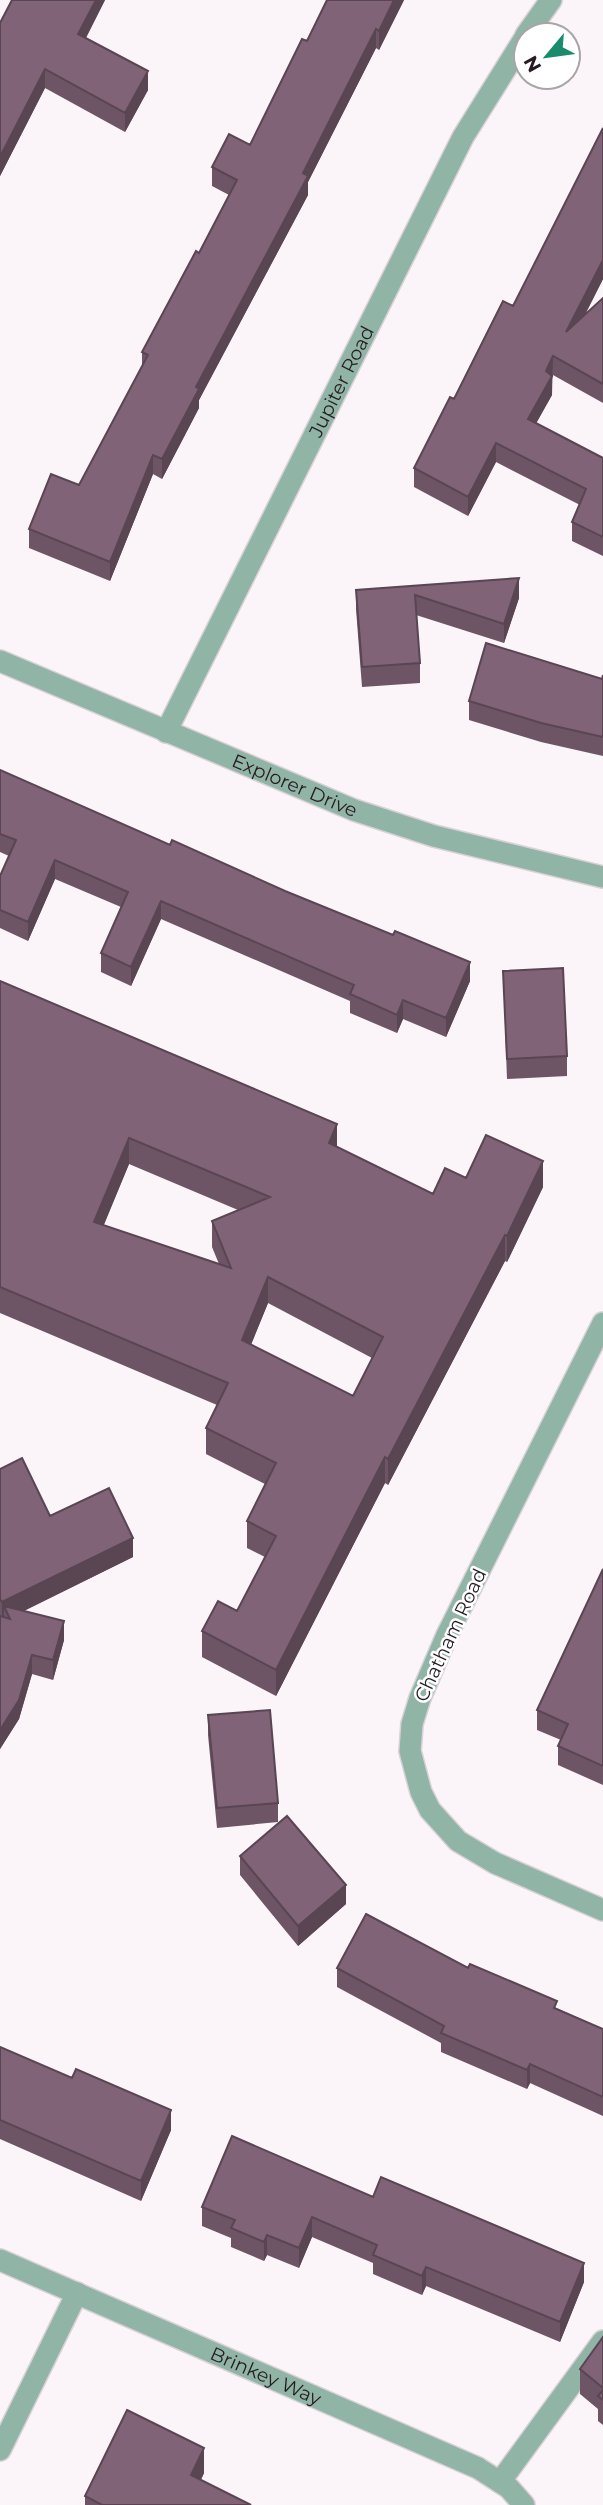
<svg xmlns="http://www.w3.org/2000/svg" width="603" height="2505" font-family="Montserrat,sans-serif">
<style>
.lines{fill:none;stroke-linecap:round;stroke-linejoin:round}
.lane-casing{stroke:#d9d1d7;stroke-width:24}
.street-casing{stroke:#d9d1d7;stroke-width:24}
.lane{stroke:#90b4a5;stroke-width:21}
.street{stroke:#90b4a5;stroke-width:21}
.wall{fill:#6e5566;fill-rule:evenodd}
.shaded-wall{fill:#5a4553}
.building{fill:#806377;stroke:#5a4553;stroke-width:2;fill-rule:evenodd}
.labels{text-anchor:middle;stroke-width:5;stroke-linejoin:round;paint-order:stroke}
.street-label{font-size:19px;fill:#271b23;stroke:#fff}
</style>
<rect width="100%" height="100%" fill="#fbf4f9"/>
<g class="lines">
<defs>
<path id="lane" d="M500,2482L603,2341"/>
<g id="street">
<path d="M526,35L551,0"/>
<path id="s1" d="M0,661L354,810L434,836L603,877"/>
<path id="s2" d="M166,732L463,137L526,36"/>
<path d="M603,1323L447,1635L420,1698L412,1724L410,1751L421,1792L430,1810L458,1841L495,1863L603,1910"/>
<path id="s3" d="M0,2260L478,2468L509,2488L524,2505"/>
<path d="M0,2450L77,2293"/>
</g>
</defs>
<use href="#lane" class="lane-casing"/>
<use href="#street" class="street-casing"/>
<use href="#lane" class="lane"/>
<use href="#street" class="street"/>
</g>
<path class="wall" d="M105,0L86,38L148,90L125,132L45,88L0,176V23Z
M404,0L379,50L376,48L308,182V195L199,400V408L162,479L153,474L110,581L29,548V529L79,485L142,366V352L199,253L229,195L212,186V167L250,145L307,41Z
M603,128V279L585,315L603,298V403L553,375L552,379V395L536,423L603,458V556L572,541V522L580,505L496,462L468,516L414,487V468L454,399L513,306Z
M356,590L519,598L504,643L416,615L420,663V683L362,687L356,609Z
M603,675V756L541,742L469,720V701L602,679Z
M0,770L470,981L446,1037L403,1019L397,1033L350,1013V1001L161,919L131,986L101,972V953L121,907L55,879L28,941L0,928V876L9,856L0,852Z
M503,971L567,1056V1076L507,1079Z
M0,981L433,1194L466,1178L543,1187L507,1262L505,1261L388,1485L385,1483L276,1696L202,1657V1631L237,1611L265,1557L247,1548V1521L265,1484L206,1454V1428L217,1405L0,1313ZM129,1164L238,1210L212,1221V1247L219,1264L103,1226ZM268,1303L372,1358L353,1396L251,1345Z
M0,1469L50,1516L133,1557L24,1611L64,1640L53,1680L32,1674L19,1719L0,1749Z
M603,1569V1785L558,1765V1746L561,1740L537,1730V1710Z
M208,1715L278,1803V1822L217,1828L208,1735Z
M240,1856L346,1904L298,1946L240,1875Z
M337,1968H468L603,2029V2116L530,2083L527,2089L441,2052V2043L337,1987Z
M0,2047L171,2130L141,2201L0,2139Z
M373,2197L584,2282L560,2342L426,2286L422,2295L373,2274V2263L312,2237L299,2268L267,2255L264,2261L231,2247V2238L202,2226V2207Z
M603,2337V2425L598,2421V2409L580,2394V2369Z
M204,2473L201,2480L251,2505H85V2496Z"/>
<path class="shaded-wall" d="M96,0H105L78,53V34Z
M394,0H404L379,50V31Z
M376,29V48L308,182V195L199,400V408L162,479V459L196,387Z
M45,69V88L0,176V157Z
M148,71V90L125,132V113Z
M603,260V279L566,351V332Z
M553,356L552,395L528,438V419L546,371Z
M496,443V462L468,516V497Z
M153,455V474L110,581V562Z
M519,578V598L504,643V624Z
M55,860V879L28,941V922Z
M161,901V919L131,986V967Z
M470,962V981L446,1037V1018Z
M403,1000V1019L397,1033V1015Z
M337,1124V1150L329,1143Z
M129,1138V1164L94,1249V1222Z
M543,1161V1187L507,1262V1236Z
M505,1235V1261L388,1485V1459Z
M268,1277V1303L242,1366V1340Z
M385,1457V1483L276,1696V1670Z
M133,1538V1557L9,1618L4,1606V1621L2,1622V1602Z
M64,1621V1640L53,1680V1660Z
M32,1655V1674L19,1719L0,1749V1730Z
M346,1885V1904L298,1946V1926Z
M530,2064V2083L527,2089V2070Z
M171,2110V2130L141,2201V2181Z
M312,2217V2237L299,2268V2248Z
M267,2235V2255L264,2261V2242Z
M584,2263V2282L560,2342V2322Z
M426,2267V2286L422,2295V2276Z
M204,2448V2473L191,2499V2475Z"/>
<path class="building" d="M12,0H96L78,34L148,71L125,113L45,69L0,157V23Z
M327,0H394L379,31L376,29L303,173L308,176L196,387L199,389L162,459L153,455L110,562L29,529L51,474L79,485L148,355L142,352L196,251L199,253L237,180L212,167L229,134L250,145L302,39L307,41Z
M603,128V260L566,332L603,298V384L553,356L546,371L552,376L528,419L603,458V537L572,522L586,489L496,443L468,497L414,468L450,397L454,399L503,301L513,306Z
M519,578L504,624L415,595L420,663L362,667L356,590Z
M486,643L602,679L603,675V737L541,723L469,701Z
M0,770L170,845L172,840L285,891L393,935L395,931L470,962L446,1018L403,1000L397,1015L350,994L354,985L161,901L131,967L101,953L128,892L55,860L28,922L0,910V876L16,840L0,834Z
M563,968L567,1056L507,1059L503,971Z
M0,981L337,1124L329,1143L433,1194L445,1168L466,1178L486,1135L543,1161L507,1236L505,1235L388,1459L385,1457L276,1670L202,1631L218,1601L237,1611L276,1536L247,1521L276,1463L206,1428L228,1383L0,1287ZM129,1138L270,1197L212,1221L231,1268L94,1222ZM268,1277L383,1337L353,1396L242,1340Z
M22,1458L50,1516L109,1488L133,1538L2,1602L0,1599V1469Z
M603,1569V1766L558,1746L568,1724L537,1710Z
M4,1606L64,1621L53,1660L32,1655L19,1700L0,1730V1616L10,1619Z
M270,1710L278,1803L217,1808L208,1715Z
M287,1816L346,1885L298,1926L240,1856Z
M366,1914L468,1968L470,1964L557,2001L554,2008L603,2029V2097L530,2064L527,2070L441,2033L444,2026L337,1968Z
M0,2047L72,2078L76,2069L171,2110L141,2181L0,2120Z
M232,2136L373,2197L381,2177L584,2263L560,2322L426,2267L422,2276L373,2255L377,2245L312,2217L299,2248L267,2235L264,2242L231,2228L235,2220L202,2207Z
M603,2337V2388L580,2369Z
M603,2390V2400L598,2396Z
M127,2410L204,2448L191,2475L251,2505H102L85,2496Z"/>
<g class="labels">
<g class="street-label">
<text dy="7" stroke="none"><textPath href="#s2" startOffset="392">Jupiter Road</textPath></text>
<text dy="7" stroke="none"><textPath href="#s1" startOffset="320">Explorer Drive</textPath></text>
<text transform="translate(450 1635) rotate(-65)" y="7">Chatham Road</text>
<text dy="7" stroke="none"><textPath href="#s3" startOffset="290">Brinkey Way</textPath></text>
</g>
</g>
<g transform="translate(547 56) rotate(241)"><circle r="33" fill="#ffffff" stroke="#a9a4a7" stroke-width="2"/>
<path d="M0-5L12 26L0 18L-12 26Z" fill="#1a8c6c"/>
<text y="-10" font-size="19" font-weight="bold" text-anchor="middle" fill="#271b23">N</text>
</g>
</svg>
